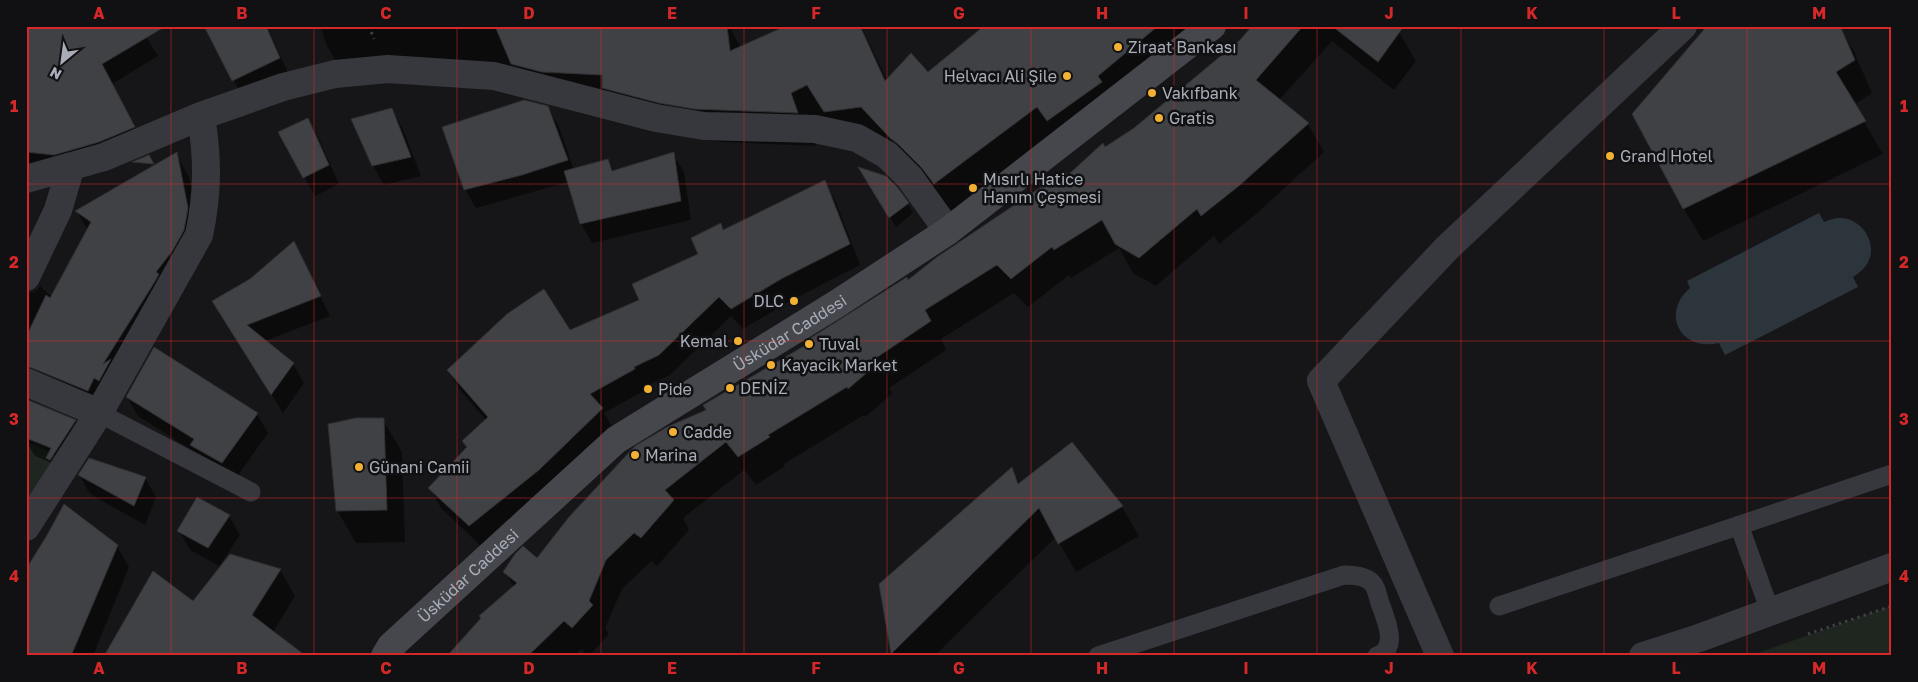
<svg xmlns="http://www.w3.org/2000/svg" width="1918" height="682" font-family="'Golos Text',sans-serif">
<style>
.green{fill:#1e261f}
.water{fill:#2c353c}
.shadow{fill:#0007}
.building{fill:#404145;stroke:#303034}
.lines{fill:none;stroke-linecap:round;stroke-linejoin:round}
.path{stroke:#3d3f44;stroke-width:3;stroke-dasharray:2.5 4;stroke-linecap:butt}
.lane{stroke:#37383d;stroke-width:19}
.street{stroke:#37383d;stroke-width:28}
.secondary{stroke:#45474d;stroke-width:28}
.grid{fill:none;stroke:#d62828;stroke-width:1;stroke-opacity:0.55}
.poi-dot{fill:#f2b134;stroke:#111113;stroke-width:2}
.labels{text-anchor:middle;stroke-width:5;stroke-linejoin:round;paint-order:stroke}
.poi-label{font-size:16px;fill:#a8adb8;stroke:#111113;text-anchor:start}
.street-label{font-size:16px;fill:#a8adb8;stroke:#111113}
.neatline{fill:none;stroke:#d62828;stroke-width:2}
.grid-label{font-size:16px;text-anchor:middle;font-weight:bold;fill:#d62828}
</style>
<rect width="100%" height="100%" fill="#161618"/>
<path class="green" d="M26,441L57,456L26,508Z
M1892,606V656H1749Z"/>
<path class="water" d="M1819,213L1824,222C1829,220 1835,218 1840,218C1860,218 1877,240 1869,260C1866,268 1860,272 1853,277L1858,287L1725,355L1719,343C1681,352 1660,314 1690,288L1687,281Z"/>
<path class="shadow" d="M26,26L145,35L158,56L112,84L145,146L26,175Z
M205,26H267L290,77L244,99Z
M320,26H729L741,48L789,26H861L887,80L928,74L995,26H1218L1117,109L1120,116L1067,153L953,216L942,200L845,145L827,117L809,126L816,146L723,142L679,136L519,76L411,85L403,70L346,79L327,46Z
M1254,26H1392L1399,32L1416,61L1394,90L1332,41L1279,100L1308,124L1324,152L1256,214L1219,244L1214,236L1156,286L1133,273L1119,248L1071,278L1069,275L1028,307L1014,293L941,339L946,350L889,388L892,394L865,417L864,415L784,464L785,466L756,485L744,470L683,518L689,530L657,566L651,561L622,589L605,628L609,634L589,656L581,649L574,656H449L514,587L505,572L537,559L708,411L1067,177L1135,129L1241,41Z
M1839,26L1854,52L1872,93L1854,105L1883,154L1703,241L1684,209Z
M547,107L559,127L574,170L608,161L614,172L673,154L684,172L691,220L592,243L581,224L568,182L476,208L465,189Z
M392,110L403,129L421,176L384,185L373,166L353,120Z
M308,120L319,139L339,184L315,196L279,133Z
M176,154L189,177L201,232L113,403L26,383V294L36,291L40,286L52,297L88,231L77,212Z
M860,169L908,204L913,213L896,227Z
M824,182L836,202L860,265L792,300L743,329L731,316L670,375L644,387L646,390L604,413L614,429L481,546L441,508L430,488L468,448L486,420L460,390L448,370L570,332L641,300L700,255L720,224L724,231Z
M294,243L330,316L265,341L293,364L304,383L283,413L225,320L251,280Z
M127,397L257,414L268,433L234,481L203,464L195,452L138,416Z
M29,401L75,421L86,440L59,477L50,462L35,456L26,441Z
M383,420L402,452L405,542L356,543L337,510Z
M1072,444L1122,507L1139,536L1076,572L1056,537L934,656H893L880,585L1012,469L1020,484Z
M79,475L145,478L156,497L145,525L90,494Z
M229,516L240,535L219,566L190,550L179,531Z
M117,546L129,567L93,656H26Z
M280,570L295,596L273,632L194,603Z"/>
<path class="building" d="M26,26H166L102,64L135,127L99,142L54,155L26,152Z
M204,26H266L280,58L232,81Z
M495,26H727L730,51L786,26H860L885,81L911,53L928,72L984,26H1158L1098,76L1102,82L1047,121L1037,107L934,184L921,167L898,144L890,138L861,107L824,112L807,85L791,93L798,113L694,109L659,103L602,88V75L542,72L511,64Z
M1252,26H1303L1256,80L1309,123L1240,185L1201,216L1197,209L1139,258L1115,244L1102,220L1054,250L1052,247L1011,279L997,265L925,310L931,321L873,360L877,364L848,389L847,387L768,435L770,437L738,457L726,442L665,490L674,500L641,538L634,533L606,560L589,601L593,605L572,628L564,621L528,656H447L481,618L479,616L517,583L503,572L515,554L523,546L537,558L569,517L635,446L667,427L706,410L703,405L811,342L809,339L907,277L908,280L937,257L1065,171L1068,175L1103,143L1105,147L1134,128L1240,40Z
M1332,26H1404L1378,62Z
M1707,26H1840L1855,60L1836,72L1866,121L1683,209L1632,114Z
M524,100L548,106L568,160L522,175L464,190L442,127Z
M392,108L411,157L372,166L351,119Z
M308,118L329,165L303,178L278,132Z
M177,152L188,208L184,230L173,250L156,272L159,274L154,283L103,364L111,359L99,381L94,378L88,391L32,368L26,367V337L46,295L50,298L91,222L75,211Z
M674,152L681,201L580,224L564,171L608,159L612,171Z
M149,155L154,164L132,162Z
M858,167L886,176L898,188L909,203L889,218Z
M825,180L850,244L781,279L731,309L719,297L659,355L634,367L635,369L590,394L603,408L539,470L469,526L428,488L467,447L462,441L488,417L447,370L507,314L544,289L570,330L639,300L632,284L698,254L691,238L721,223L723,230Z
M294,241L321,296L247,325L294,363L271,395L212,301L250,279Z
M154,347L258,413L222,463L190,445L194,439L126,397Z
M28,400L76,420L50,460L46,458L51,448L26,438Z
M356,418H384L387,510L336,511L328,424Z
M1072,442L1123,506L1058,544L1039,508L891,654L879,584L1012,467L1018,484Z
M89,458L146,477L134,506L78,475Z
M197,497L230,515L208,548L177,531Z
M64,504L118,545L71,656H26V569L46,537Z
M230,554L281,569L252,615L306,656H104L153,571L193,601Z"/>
<g class="lines">
<path class="path" d="M369,26L374,39
M1808,634L1892,606"/>
<path class="lane" d="M99,413L251,492
M1739,525L1770,611
M1499,606L1892,474
M1098,656L1344,575C1353,575 1367,576 1373,584C1377,589 1378,598 1380,603C1385,618 1400,648 1377,656"/>
<path class="street" d="M26,179L104,157L201,116L283,87L335,74L388,69L494,76L656,118L704,126L815,129L857,138L887,155L910,178L948,231
M26,277L58,210L71,166
M26,382L99,413
M26,527L99,413L199,235C208,193 208,159 201,116
M1440,656L1321,381L1447,248L1683,26
M1643,656L1699,638L1892,567"/>
<path class="secondary" id="s1" d="M385,656L391,646L616,440L838,303L948,231L1212,26"/>
</g>
<path class="grid" d="M171,26V656M314,26V656M457,26V656M601,26V656M744,26V656M887,26V656M1031,26V656M1174,26V656M1317,26V656M1461,26V656M1604,26V656M1747,26V656M26,184H1892M26,341H1892M26,498H1892"/>
<g class="poi-dot">
<circle cx="1118" cy="47" r="5"/>
<circle cx="1067" cy="76" r="5"/>
<circle cx="1152" cy="93" r="5"/>
<circle cx="1159" cy="118" r="5"/>
<circle cx="1610" cy="156" r="5"/>
<circle cx="973" cy="188" r="5"/>
<circle cx="794" cy="301" r="5"/>
<circle cx="738" cy="341" r="5"/>
<circle cx="809" cy="344" r="5"/>
<circle cx="771" cy="365" r="5"/>
<circle cx="730" cy="388" r="5"/>
<circle cx="648" cy="389" r="5"/>
<circle cx="673" cy="432" r="5"/>
<circle cx="635" cy="455" r="5"/>
<circle cx="359" cy="467" r="5"/>
</g>
<g class="labels">
<g class="poi-label">
<text x="1128" y="53">Ziraat Bankası</text>
<text x="1057" y="82" text-anchor="end">Helvacı Ali Şile</text>
<text x="1162" y="99">Vakıfbank</text>
<text x="1169" y="124">Gratis</text>
<text x="1620" y="162">Grand Hotel</text>
<text x="983" y="185">Mısırlı Hatice<tspan x="983" dy="18">Hanım Çeşmesi</tspan></text>
<text x="784" y="307" text-anchor="end">DLC</text>
<text x="728" y="347" text-anchor="end">Kemal</text>
<text x="819" y="350">Tuval</text>
<text x="781" y="371">Kayacik Market</text>
<text x="740" y="394">DENİZ</text>
<text x="658" y="395">Pide</text>
<text x="683" y="438">Cadde</text>
<text x="645" y="461">Marina</text>
<text x="369" y="473">Günani Camii</text>
</g>
<g class="street-label">
<text dy="6" stroke="none"><textPath href="#s1" startOffset="521">Üsküdar Caddesi</textPath></text>
<text dy="6" stroke="none"><textPath href="#s1" startOffset="116">Üsküdar Caddesi</textPath></text>
</g>
</g>
<rect width="1918" height="682" fill="none" stroke="#111113" stroke-width="55"/>
<g transform="translate(62 62) rotate(209)" stroke="#111113" stroke-width="4" paint-order="stroke">
<path d="M0-4L9 19L0 12L-9 19Z" fill="#a8adb8"/>
<text y="-8" font-size="14" font-weight="bold" text-anchor="middle" fill="#a8adb8">N</text>
</g>
<rect x="28" y="28" width="1862" height="626" class="neatline"/>
<g class="grid-label">
<text x="99" y="19">A</text>
<text x="242" y="19">B</text>
<text x="386" y="19">C</text>
<text x="529" y="19">D</text>
<text x="672" y="19">E</text>
<text x="816" y="19">F</text>
<text x="959" y="19">G</text>
<text x="1102" y="19">H</text>
<text x="1246" y="19">I</text>
<text x="1389" y="19">J</text>
<text x="1532" y="19">K</text>
<text x="1676" y="19">L</text>
<text x="1819" y="19">M</text>
<text x="14" y="112">1</text>
<text x="1904" y="112">1</text>
<text x="14" y="268">2</text>
<text x="1904" y="268">2</text>
<text x="14" y="425">3</text>
<text x="1904" y="425">3</text>
<text x="14" y="582">4</text>
<text x="1904" y="582">4</text>
<text x="99" y="674">A</text>
<text x="242" y="674">B</text>
<text x="386" y="674">C</text>
<text x="529" y="674">D</text>
<text x="672" y="674">E</text>
<text x="816" y="674">F</text>
<text x="959" y="674">G</text>
<text x="1102" y="674">H</text>
<text x="1246" y="674">I</text>
<text x="1389" y="674">J</text>
<text x="1532" y="674">K</text>
<text x="1676" y="674">L</text>
<text x="1819" y="674">M</text>
</g>
</svg>
